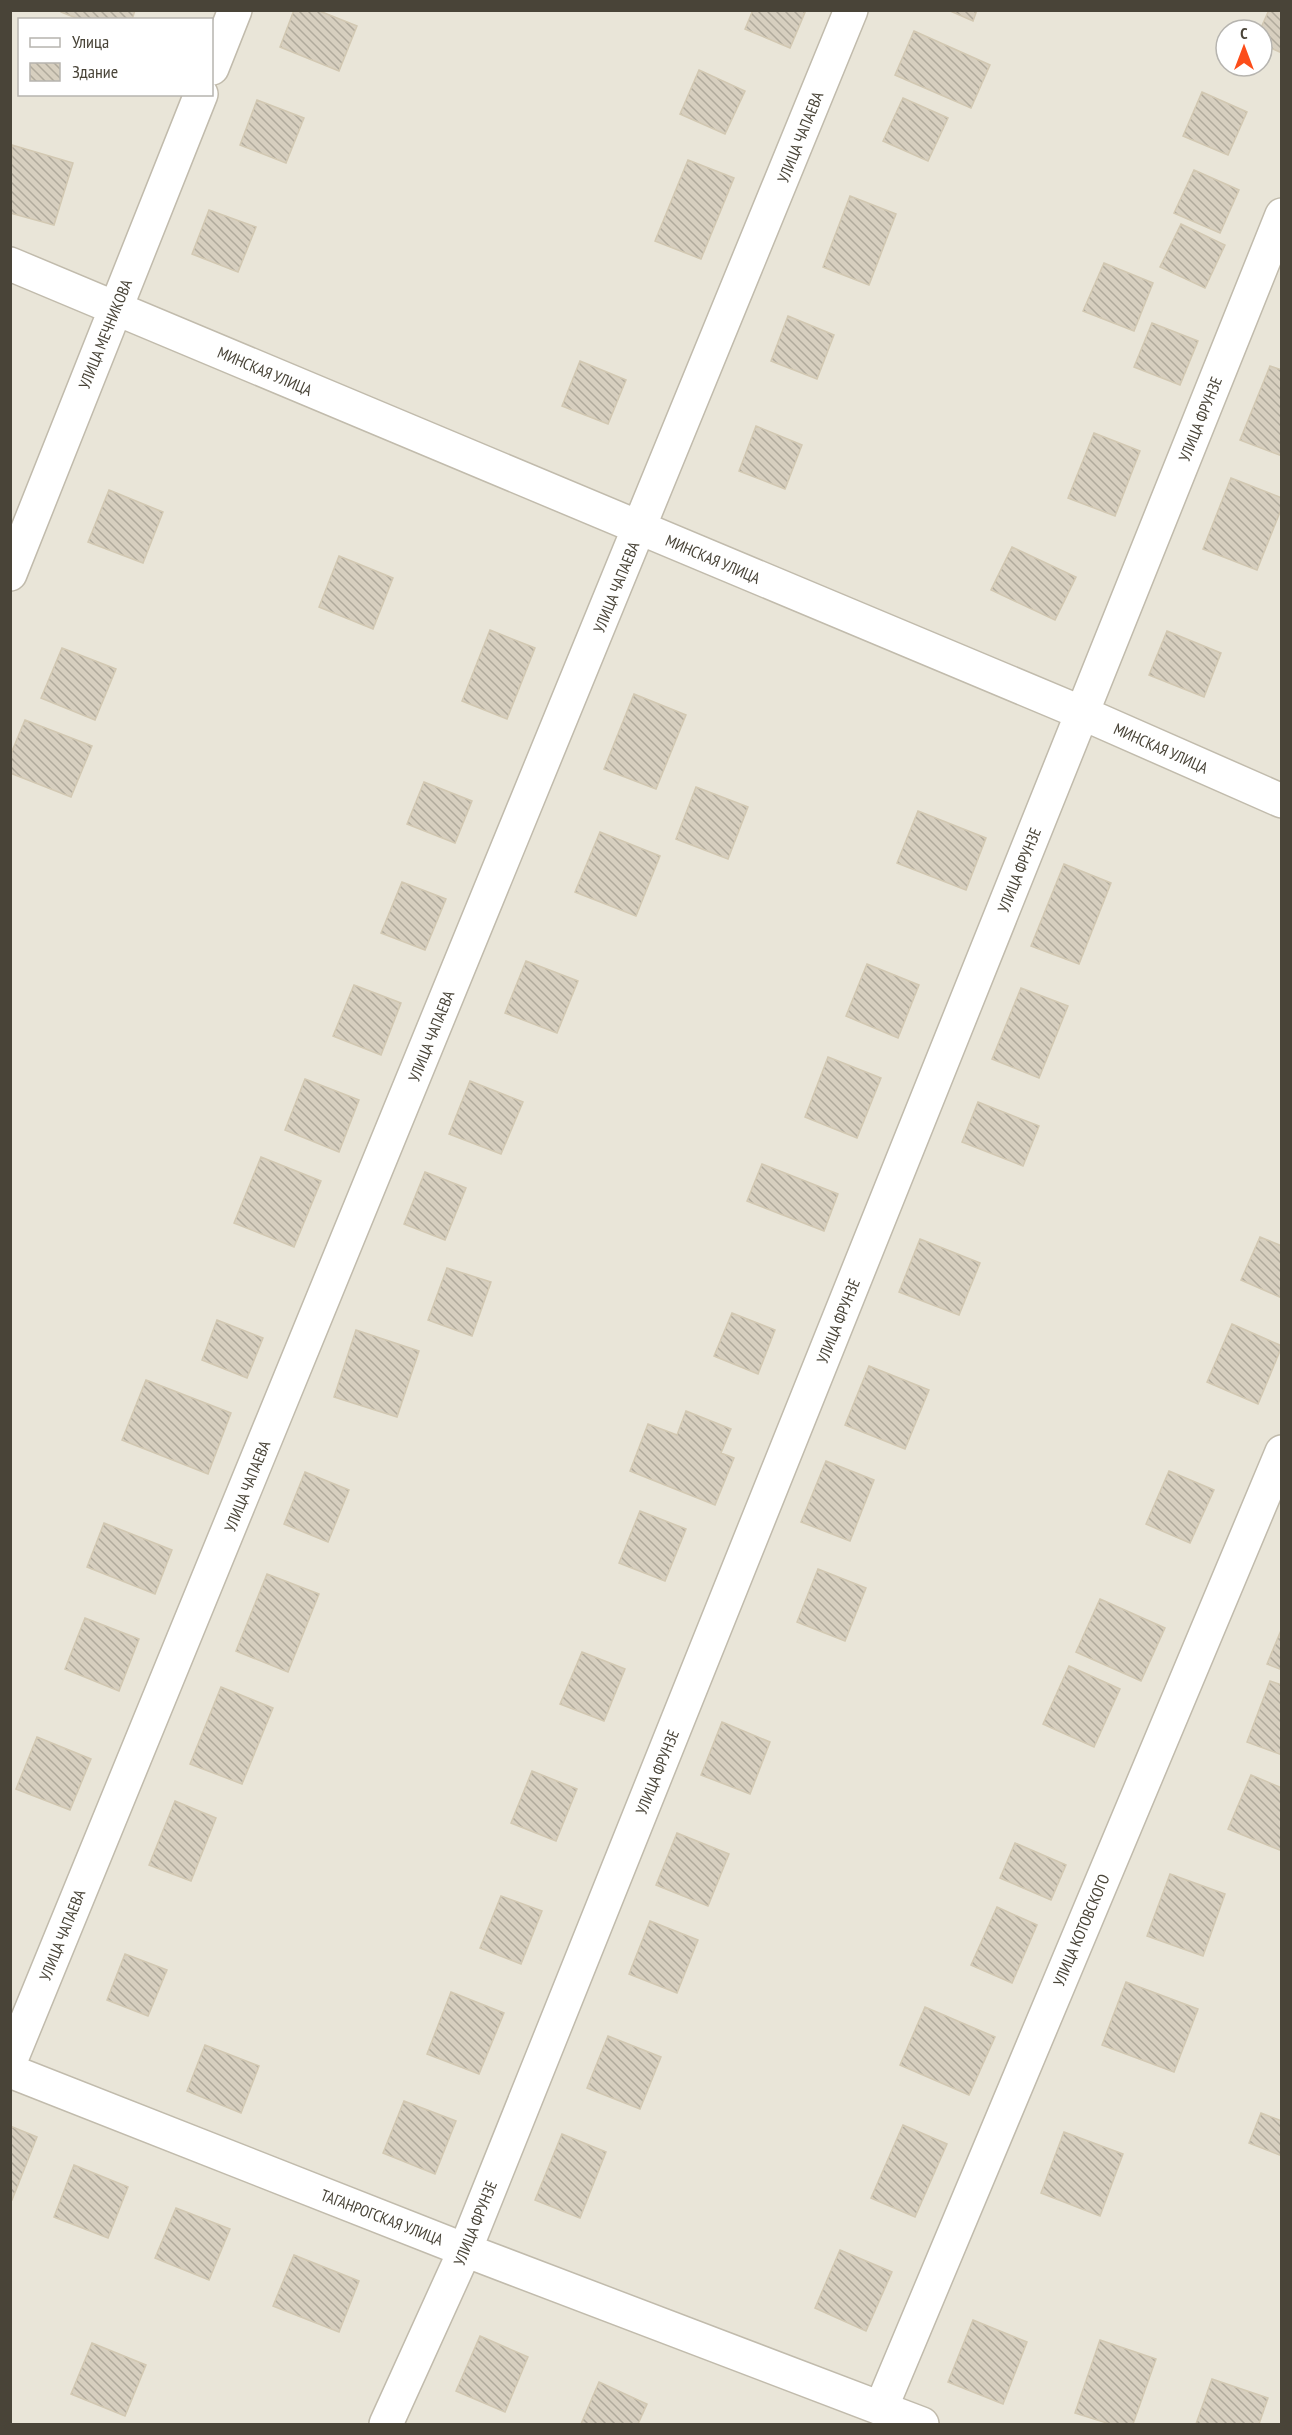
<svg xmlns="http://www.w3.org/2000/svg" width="1292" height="2435" font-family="'PT Sans Narrow',sans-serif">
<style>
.residential{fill:#e9e5d8;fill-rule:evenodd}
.building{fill:url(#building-back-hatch);stroke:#d2c8b2;stroke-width:1.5}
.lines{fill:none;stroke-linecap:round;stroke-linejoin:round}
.minor-casing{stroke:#c1bbac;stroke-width:36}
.minor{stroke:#fff;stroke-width:33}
.labels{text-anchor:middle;stroke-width:4.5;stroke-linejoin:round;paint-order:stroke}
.street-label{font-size:16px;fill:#494438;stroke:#fff}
</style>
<defs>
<pattern id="building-back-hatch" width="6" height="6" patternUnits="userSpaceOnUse" patternTransform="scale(1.5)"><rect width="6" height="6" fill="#d7cfbf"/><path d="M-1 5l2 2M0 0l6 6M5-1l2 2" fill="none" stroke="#b0aa9c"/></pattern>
</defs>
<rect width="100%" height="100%" fill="#f5f3ea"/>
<path class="residential" d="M11,11H1281V2424H11ZM20,20H212V94H20ZM1226,30H1262V66H1226Z"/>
<path class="building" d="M61,10H135L132,20H81L61,12Z
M294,10H317L357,26L339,71L280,47Z
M753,10H806L790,48L745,29Z
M948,10H977L973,21Z
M1269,10H1282V53L1262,44V30H1260Z
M914,31L990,65L971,108L895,75Z
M699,70L745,91L725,134L680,114Z
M1202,92L1247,112L1228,155L1183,136Z
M903,98L948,118L928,161L883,141Z
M257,100L304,118L286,163L240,145Z
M12,145L73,163L54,225L10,213Z
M688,160L734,178L701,259L655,241Z
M1194,170L1239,190L1220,233L1174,213Z
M850,196L896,214L869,285L823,267Z
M209,210L256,227L238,272L192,254Z
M1181,224L1225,245L1205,288L1160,267Z
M1104,263L1153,283L1134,331L1083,311Z
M788,316L834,335L817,379L771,361Z
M1152,323L1198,341L1180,385L1134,367Z
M580,361L626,380L608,424L562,406Z
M1270,366L1282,370V456L1240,440Z
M756,426L802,445L785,489L739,471Z
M1094,433L1140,451L1115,516L1068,498Z
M1231,478L1282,498V507L1257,570L1203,549Z
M109,490L163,512L143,563L88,542Z
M1012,547L1076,577L1055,620L991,590Z
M339,556L393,578L373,629L319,607Z
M490,630L535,648L507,719L462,701Z
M1167,631L1221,653L1204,697L1149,675Z
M62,648L116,669L95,720L41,698Z
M634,694L686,715L656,789L604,769Z
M25,720L92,746L71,797L10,773V756Z
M424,782L472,801L455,843L407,824Z
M696,787L748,807L728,859L676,839Z
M918,811L986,838L966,890L897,863Z
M600,832L660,856L636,916L575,892Z
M1064,864L1111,883L1079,964L1031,946Z
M402,882L446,899L425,950L381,933Z
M526,961L578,981L557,1033L505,1013Z
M867,964L919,985L898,1038L846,1016Z
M354,985L401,1003L381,1055L333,1036Z
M1021,988L1068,1006L1039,1078L992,1059Z
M828,1057L881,1078L857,1138L805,1117Z
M305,1079L359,1100L339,1152L285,1130Z
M470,1081L523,1102L501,1154L449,1134Z
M978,1102L1039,1126L1023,1166L962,1142Z
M261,1157L321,1181L294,1247L234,1223Z
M762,1164L838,1194L824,1231L747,1201Z
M425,1172L466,1188L445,1240L404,1224Z
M1260,1237L1282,1246V1298L1241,1280Z
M920,1239L980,1263L959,1315L899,1292Z
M447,1268L491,1282L472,1336L428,1320Z
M732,1313L775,1330L758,1374L714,1356Z
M217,1320L263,1338L247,1378L202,1360Z
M1232,1324L1282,1346L1258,1404L1207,1382Z
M356,1330L419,1351L397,1417L334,1397Z
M869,1366L929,1390L905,1449L845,1425Z
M146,1380L231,1413L208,1474L122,1440Z
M686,1411L731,1429L721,1453L734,1458L715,1505L630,1471L648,1424L677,1435Z
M826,1461L874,1480L850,1541L801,1522Z
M1169,1471L1214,1490L1190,1543L1146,1524Z
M305,1472L349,1490L328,1542L284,1524Z
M640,1511L686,1529L665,1581L619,1563Z
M104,1523L172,1550L155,1594L87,1567Z
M818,1569L866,1588L845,1641L797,1622Z
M267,1574L319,1594L288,1672L236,1651Z
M1100,1599L1165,1628L1141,1681L1076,1652Z
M85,1618L139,1639L119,1691L65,1669Z
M1282,1628V1670L1267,1664Z
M582,1652L625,1669L604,1721L560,1704Z
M1069,1666L1120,1689L1094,1747L1043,1724Z
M1270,1681L1282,1685V1755L1247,1742Z
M221,1687L273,1708L242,1784L190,1764Z
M722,1722L770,1742L750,1794L701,1775Z
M37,1737L91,1759L70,1810L16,1789Z
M532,1771L577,1789L556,1841L511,1823Z
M1251,1775L1282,1788V1851L1228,1829Z
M175,1801L216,1818L191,1881L149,1865Z
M677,1833L729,1854L708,1906L656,1885Z
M1015,1843L1066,1865L1051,1900L1000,1878Z
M1170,1874L1225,1894L1203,1956L1147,1936Z
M501,1896L542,1911L521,1964L480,1948Z
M997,1907L1037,1925L1012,1983L971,1965Z
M650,1921L698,1940L677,1993L629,1974Z
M125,1954L167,1970L148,2016L107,2000Z
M1126,1982L1198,2009L1174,2072L1102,2045Z
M451,1992L504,2013L479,2074L427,2054Z
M925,2007L995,2037L969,2095L900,2065Z
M608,2036L661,2057L640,2109L587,2088Z
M205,2045L259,2066L241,2113L187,2091Z
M404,2101L456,2121L435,2174L383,2153Z
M1261,2113L1282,2121V2156L1249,2143Z
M903,2125L947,2144L915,2217L871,2198Z
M10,2126L37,2137L12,2200L10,2199Z
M1064,2132L1123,2154L1100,2216L1041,2193Z
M562,2134L606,2152L580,2218L535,2200Z
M74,2165L128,2187L108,2238L54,2217Z
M176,2208L230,2229L209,2280L155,2258Z
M840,2250L892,2272L866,2331L815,2308Z
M294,2255L359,2281L339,2332L273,2306Z
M973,2320L1027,2342L1003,2404L948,2382Z
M480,2336L528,2357L505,2412L456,2391Z
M1100,2340L1156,2359L1133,2424H1110L1075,2413Z
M92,2343L146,2365L125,2416L71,2394Z
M1212,2379L1268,2398L1259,2424H1196Z
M599,2382L647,2404L638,2424H581Z"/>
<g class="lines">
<defs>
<path id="minor" d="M212,68L235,10
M10,264L1082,713L1282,801
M10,574L201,94
M10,2062L851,10
M10,2071L465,2250L922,2424
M881,2408L1282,1452
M386,2424L465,2250L1282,215"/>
</defs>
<use href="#minor" class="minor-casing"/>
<use href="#minor" class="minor"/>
</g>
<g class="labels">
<g class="street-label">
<text transform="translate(800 137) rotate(-68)" y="6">УЛИЦА ЧАПАЕВА</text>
<text transform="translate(105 334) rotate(-68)" y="6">УЛИЦА МЕЧНИКОВА</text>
<text transform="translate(265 371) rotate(23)" y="6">МИНСКАЯ УЛИЦА</text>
<text transform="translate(1200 419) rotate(-68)" y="6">УЛИЦА ФРУНЗЕ</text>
<text transform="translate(713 559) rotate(23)" y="6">МИНСКАЯ УЛИЦА</text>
<text transform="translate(616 587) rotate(-68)" y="6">УЛИЦА ЧАПАЕВА</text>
<text transform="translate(1161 748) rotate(24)" y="6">МИНСКАЯ УЛИЦА</text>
<text transform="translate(1019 870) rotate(-68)" y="6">УЛИЦА ФРУНЗЕ</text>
<text transform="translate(431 1036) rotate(-68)" y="6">УЛИЦА ЧАПАЕВА</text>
<text transform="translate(838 1321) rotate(-68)" y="6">УЛИЦА ФРУНЗЕ</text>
<text transform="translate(247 1486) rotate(-68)" y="6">УЛИЦА ЧАПАЕВА</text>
<text transform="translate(657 1772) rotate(-68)" y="6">УЛИЦА ФРУНЗЕ</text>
<text transform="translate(1081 1930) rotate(-67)" y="6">УЛИЦА КОТОВСКОГО</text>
<text transform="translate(62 1935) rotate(-68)" y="6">УЛИЦА ЧАПАЕВА</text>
<text transform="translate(382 2217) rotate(21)" y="6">ТАГАНРОГСКАЯ УЛИЦА</text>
<text transform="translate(475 2223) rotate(-68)" y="6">УЛИЦА ФРУНЗЕ</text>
</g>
</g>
<rect width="1292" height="2435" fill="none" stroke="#494438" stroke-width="24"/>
<rect x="18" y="18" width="195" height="78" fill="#ffffff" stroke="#b6b4af" stroke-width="1.5"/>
<rect x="30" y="38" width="30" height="9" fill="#ffffff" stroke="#b6b4af" stroke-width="1.5"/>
<text x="72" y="48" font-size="18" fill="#494438">Улица</text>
<rect x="30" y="63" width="30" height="18" fill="url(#building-back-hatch)" stroke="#b6b4af" stroke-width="1.5"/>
<text x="72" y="78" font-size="18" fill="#494438">Здание</text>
<g transform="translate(1244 48)"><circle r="28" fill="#ffffff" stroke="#b6b4af" stroke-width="1.5"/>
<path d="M0-4.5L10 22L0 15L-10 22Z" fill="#fc4d1a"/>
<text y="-9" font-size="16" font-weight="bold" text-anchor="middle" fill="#494438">С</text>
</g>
</svg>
